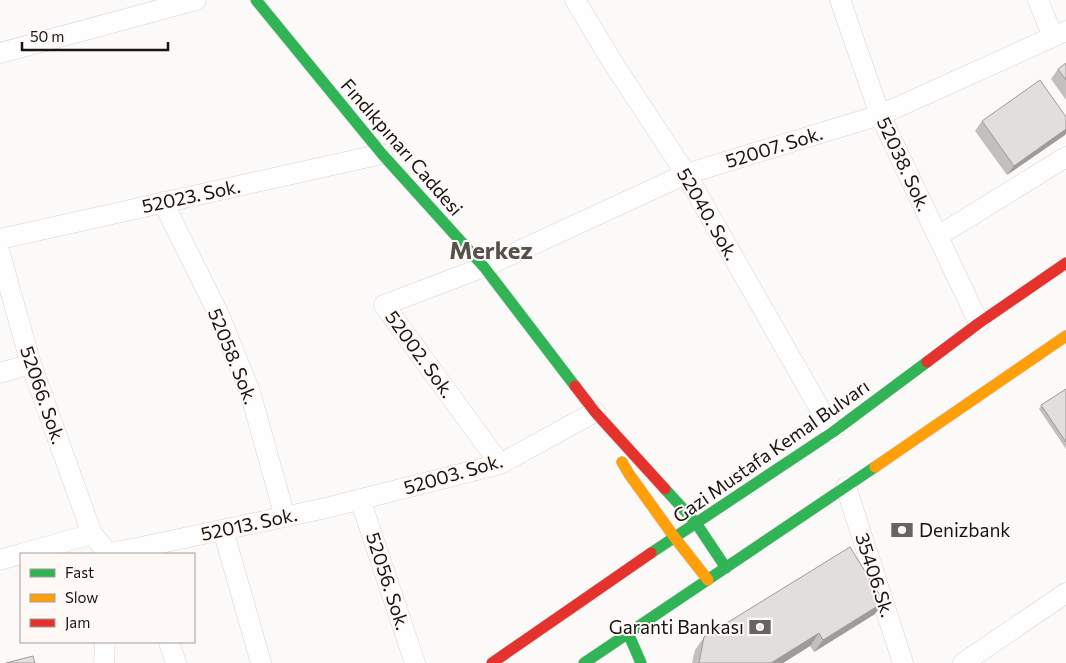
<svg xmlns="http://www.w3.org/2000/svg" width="1066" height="663" font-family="Commissioner,sans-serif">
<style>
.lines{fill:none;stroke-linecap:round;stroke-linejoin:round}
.street-casing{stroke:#d6d4d2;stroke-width:21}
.fast-casing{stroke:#d6d4d2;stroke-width:12}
.slow-casing{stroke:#d6d4d2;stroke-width:12}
.jam-casing{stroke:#d6d4d2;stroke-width:12}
.street{stroke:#fffefe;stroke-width:20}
.fast{stroke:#30b455;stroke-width:11}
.slow{stroke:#ff9f0a;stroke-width:11}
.jam{stroke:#e5322d;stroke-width:11}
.wall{fill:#c2bfbd}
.shaded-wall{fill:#9e9b9a}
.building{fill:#e1dedc;stroke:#9e9b9a}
.labels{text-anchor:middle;stroke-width:4;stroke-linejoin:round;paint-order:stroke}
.street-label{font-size:19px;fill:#171412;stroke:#fef9f6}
.poi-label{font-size:19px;fill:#171412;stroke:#fef9f6;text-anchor:start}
.district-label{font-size:24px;font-weight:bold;fill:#56504c;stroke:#fef9f6}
</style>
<rect width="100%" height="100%" fill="#fcfaf8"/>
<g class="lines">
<defs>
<path id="street" d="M575,0L613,63L686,174L833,432
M840,0L880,115L979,323
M1038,0L1053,37
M0,53L196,0
M163,202L220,317L250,392L285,517
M938,236L1066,157
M0,239L382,154
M0,254L31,364L92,534L108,553
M0,373L31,364
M500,464L384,305L484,267L686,174L880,115L1066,31
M846,487L903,663
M360,499L415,663
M223,530L261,663
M21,554L92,534
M108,554V553L137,548L326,508L500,464L595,412
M0,560L21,554
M169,642L176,663
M104,663L105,642
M963,663L1066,593"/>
<path id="fast" d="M256,0L382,154L484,267L575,386
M665,489L696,523L726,568
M651,553L833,432L927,362
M628,633L641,663
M584,663L875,467"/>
<path id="slow" d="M622,462L629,474L675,538L708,580
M875,467L1066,336"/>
<path id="jam" d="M927,362L979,323L1066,263
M575,386L595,412L665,489
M492,663L651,553"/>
</defs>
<use href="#street" class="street-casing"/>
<use href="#fast" class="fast-casing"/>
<use href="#slow" class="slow-casing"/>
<use href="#jam" class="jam-casing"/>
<use href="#street" class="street"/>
<use href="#fast" class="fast"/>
<use href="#slow" class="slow"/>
<use href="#jam" class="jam"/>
</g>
<path class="wall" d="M1066,63V100L1051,79L1058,69Z
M982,121L1065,135L1007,175L975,131Z
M1066,389V449L1039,409L1041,405Z
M875,614L814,652L810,646L783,663H692L695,650L704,637Z"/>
<path class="shaded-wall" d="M1066,129V134L1065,135L1007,175L1014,166Z
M884,602L875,614L814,652L823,640Z
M819,633L810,646L783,663H771Z"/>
<path class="building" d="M1066,63V80L1058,69Z
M1040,80L1066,117V129L1014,166L982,121Z
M1066,389V442L1041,405Z
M850,547L884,602L823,640L819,633L771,663H699L704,637Z
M33,656L35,663H6Z"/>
<defs>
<symbol id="bank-bare" viewBox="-9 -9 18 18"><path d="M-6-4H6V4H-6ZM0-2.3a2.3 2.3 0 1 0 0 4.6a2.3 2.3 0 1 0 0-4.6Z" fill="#676462" stroke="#fef9f6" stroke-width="2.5" paint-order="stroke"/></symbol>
</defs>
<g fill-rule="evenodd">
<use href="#bank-bare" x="886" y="514" width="32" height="32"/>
<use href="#bank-bare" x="744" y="611" width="32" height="32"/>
</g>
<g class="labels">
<g class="street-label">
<text transform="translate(402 147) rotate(49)" y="7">Fındıkpınarı Caddesi</text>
<text transform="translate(774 147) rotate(-17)" y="7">52007. Sok.</text>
<text transform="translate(904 164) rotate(65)" y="7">52038. Sok.</text>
<text transform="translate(191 196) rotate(-12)" y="7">52023. Sok.</text>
<text transform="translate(708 214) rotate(60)" y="7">52040. Sok.</text>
<text transform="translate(420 354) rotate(54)" y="7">52002. Sok.</text>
<text transform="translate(233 356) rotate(68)" y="7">52058. Sok.</text>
<text transform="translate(43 395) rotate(71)" y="7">52066. Sok.</text>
<text transform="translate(771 451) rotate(-35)" y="7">Gazi Mustafa Kemal Bulvarı</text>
<text transform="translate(453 474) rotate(-16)" y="7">52003. Sok.</text>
<text transform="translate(249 524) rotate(-12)" y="7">52013. Sok.</text>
<text transform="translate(875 575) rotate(72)" y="7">35406.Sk.</text>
<text transform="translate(388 581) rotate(72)" y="7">52056. Sok.</text>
</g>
<g class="poi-label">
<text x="919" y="537">Denizbank</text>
<text x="744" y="634" text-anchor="end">Garanti Bankası</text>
</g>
<g class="district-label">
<text x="491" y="259">Merkez</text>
</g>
</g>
<rect x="20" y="553" width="175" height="90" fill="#fef9f6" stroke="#a29d9b"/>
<rect x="30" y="569" width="25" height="8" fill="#30b455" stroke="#a29d9b"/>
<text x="65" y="578" font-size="15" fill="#171412">Fast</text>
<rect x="30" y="594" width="25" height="8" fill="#ff9f0a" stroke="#a29d9b"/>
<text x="65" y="603" font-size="15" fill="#171412">Slow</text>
<rect x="30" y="619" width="25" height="8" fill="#e5322d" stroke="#a29d9b"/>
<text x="65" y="628" font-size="15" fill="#171412">Jam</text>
<path d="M22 42v8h146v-8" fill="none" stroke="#171412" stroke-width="2.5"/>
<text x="30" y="42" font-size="15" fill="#171412" stroke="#fef9f6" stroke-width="4" paint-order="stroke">50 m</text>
</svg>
